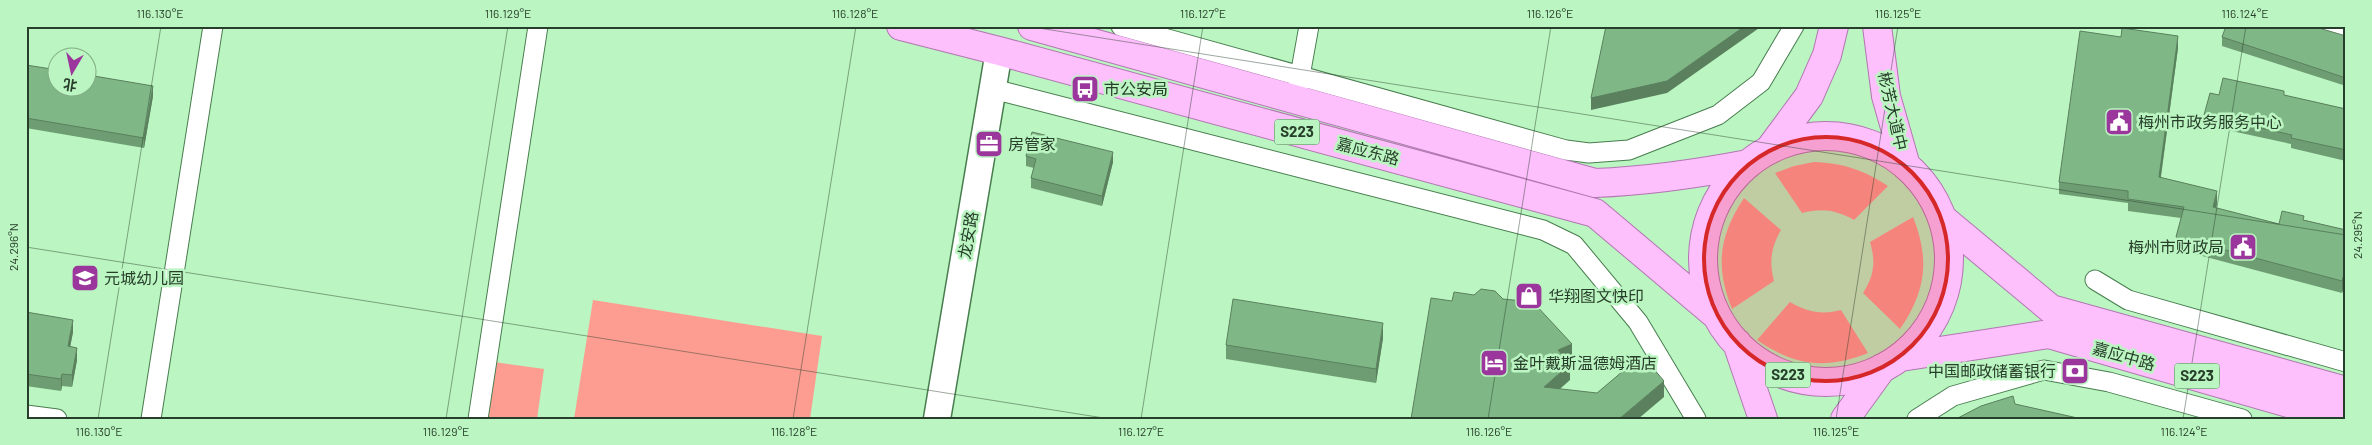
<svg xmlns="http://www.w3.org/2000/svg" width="2372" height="445" font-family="Barlow,'Noto Sans SC',sans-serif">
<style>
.green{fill:#fd9d91}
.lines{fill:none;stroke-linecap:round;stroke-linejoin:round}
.street-casing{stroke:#487d4f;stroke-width:21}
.secondary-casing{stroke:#487d4f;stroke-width:29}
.primary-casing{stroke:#b277b2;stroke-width:30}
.street{stroke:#fff;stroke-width:19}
.secondary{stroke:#fff;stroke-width:26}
.primary{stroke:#febffd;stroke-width:28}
.wall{fill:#6e9d73}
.shaded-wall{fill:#5a805e}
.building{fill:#80b786;stroke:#5a805e}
.marked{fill:#d62828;fill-opacity:0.2;stroke:#d62828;stroke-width:4;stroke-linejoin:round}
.ticks{fill:none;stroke:#273e2a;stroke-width:1;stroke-opacity:0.45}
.labels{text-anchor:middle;stroke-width:5;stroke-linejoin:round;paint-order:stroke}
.shield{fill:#bbf5c1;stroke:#537557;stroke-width:1}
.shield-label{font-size:15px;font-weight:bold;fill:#273e2a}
.poi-label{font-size:16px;fill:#273e2a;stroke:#bbf5c1;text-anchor:start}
.street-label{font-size:16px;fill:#273e2a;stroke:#bbf5c1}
.neatline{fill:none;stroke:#273e2a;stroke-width:2}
.ticks-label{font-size:12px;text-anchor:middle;fill:#273e2a}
</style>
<rect width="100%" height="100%" fill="#bbf5c1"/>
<path class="green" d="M1814,162C1843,163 1864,170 1888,186L1854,220C1836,210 1822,208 1802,213L1775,173L1794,166Z
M1744,198L1781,230C1771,247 1769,261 1774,281L1732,309C1715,266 1719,236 1744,198Z
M1913,217C1930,260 1926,291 1900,329L1863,293C1874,276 1876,262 1870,242Z
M593,300L822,336L810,419H574Z
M1790,302C1807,312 1822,315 1841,310L1868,353C1825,370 1795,366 1757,340Z
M487,361L544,369L537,419H479Z"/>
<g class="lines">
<defs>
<path id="street" d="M1121,26L1566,150L1589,153L1629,150L1718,115L1761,82L1794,26
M2322,26L2346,34
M1298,87L1309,26
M993,89L1543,230L1574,245L1638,322L1696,419
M2095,280L2128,300L2346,362
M26,415L57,419
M151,419L213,26
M478,419L538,26
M1917,419L1953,396L2044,370L2109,382L2242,419"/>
<path id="secondary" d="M937,419L999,51"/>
<path id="primary" d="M901,26L999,51L1595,213L1716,315
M1032,26L1595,183C1647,181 1696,174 1748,164
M1877,26L1886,96L1906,166
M1703 259a123 123 0 1 1 246 0a123 123 0 1 1-246 0Z
M1769,150L1809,96L1827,55L1834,26
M1943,219L2051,309L2346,391
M1737,343L1763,419
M1901,357L2049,334L2344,419
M1845,419L1882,368"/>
</defs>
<use href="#street" class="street-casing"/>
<use href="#secondary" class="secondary-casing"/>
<use href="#primary" class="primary-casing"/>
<use href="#street" class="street"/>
<use href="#secondary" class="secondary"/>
<use href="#primary" class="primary"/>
</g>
<path class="wall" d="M2346,36V86L2222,46V37Z
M2121,37L2178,48L2161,177L2217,204L2216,208L2279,224L2304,220L2346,230V280L2342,293L2176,249V237L2181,218L2128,211V203L2059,194V182Z
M26,65L153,96L144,148L26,128Z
M2219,95H2284L2346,109V161L2291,148V144L2204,125V115Z
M1026,156L1113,162L1102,206L1031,188V178L1034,168L1026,166Z
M26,312L73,332L70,347L77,360L72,387L62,386L61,391L26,386Z
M1383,338L1376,383L1226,359V345Z"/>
<path class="shaded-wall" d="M1745,26H1762L1667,93L1591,110V98Z
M2178,36V48L2159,189V177Z
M153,86V96L144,148V138Z
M1113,152V162L1102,206V196Z
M2217,191V204L2213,219V207Z
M2346,268V280L2342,293V281Z
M73,320V332L68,358V346Z
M1383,323V338L1376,383V369Z
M1572,344V360L1558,366V350Z
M77,348V360L72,387V375Z
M1570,364V380L1544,403V387Z
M62,374V386L61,391V379Z
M1664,381V397L1638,419H1619Z"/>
<path class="building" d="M1606,26H1745L1667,81L1591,98Z
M2226,26H2312L2346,36V78L2222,37Z
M2122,28L2178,36L2159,177L2217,191L2213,207L2279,224L2282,211L2304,216L2303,220L2346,230V268L2342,281L2176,237L2184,207L2128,199V191L2059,182L2080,31L2121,37Z
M26,65L58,70V88H88V75L153,86L144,138L26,118Z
M2223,78L2284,91V95L2346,109V150L2291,138L2292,135L2204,115L2210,93L2219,95Z
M1032,132L1113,152L1102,196L1031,178L1036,159L1026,156Z
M1481,289L1495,291L1503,299L1533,302L1572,344L1558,350L1570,364L1544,387L1597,393L1642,355L1664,381L1619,419H1411L1431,298L1452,301L1454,292L1474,295Z
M1233,299L1383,323L1376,369L1226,345Z
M26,312L73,320L68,346L77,348L72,375L62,374L61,379L26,374Z
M2013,396L2015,404L2082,419H1956L1981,406Z"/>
<path class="marked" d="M1704 259a122 122 0 1 1 244 0a122 122 0 1 1-244 0Z"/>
<path class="ticks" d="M1026,26L2346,235M26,247L1110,419M98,419L161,26M446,419L508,26M793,419L856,26M1141,419L1203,26M1488,419L1551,26M1836,419L1898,26M2183,419L2246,26"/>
<defs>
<symbol id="bus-square" viewBox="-11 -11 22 22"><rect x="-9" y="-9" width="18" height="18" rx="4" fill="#9b379c" stroke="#bbf5c1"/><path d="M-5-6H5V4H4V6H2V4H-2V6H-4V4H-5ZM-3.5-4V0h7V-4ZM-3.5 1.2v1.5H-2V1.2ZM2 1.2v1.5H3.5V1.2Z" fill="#fff"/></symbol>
<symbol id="civic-square" viewBox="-11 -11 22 22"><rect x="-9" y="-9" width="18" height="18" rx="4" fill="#9b379c" stroke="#bbf5c1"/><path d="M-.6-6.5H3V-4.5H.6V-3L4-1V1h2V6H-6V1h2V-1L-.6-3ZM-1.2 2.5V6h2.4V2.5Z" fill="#fff"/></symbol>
<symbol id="office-square" viewBox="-11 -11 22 22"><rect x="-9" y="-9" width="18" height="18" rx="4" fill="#9b379c" stroke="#bbf5c1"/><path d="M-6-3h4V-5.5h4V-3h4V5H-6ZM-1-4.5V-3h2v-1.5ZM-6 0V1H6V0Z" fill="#fff"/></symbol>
<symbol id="school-square" viewBox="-11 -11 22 22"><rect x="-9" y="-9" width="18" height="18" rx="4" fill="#9b379c" stroke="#bbf5c1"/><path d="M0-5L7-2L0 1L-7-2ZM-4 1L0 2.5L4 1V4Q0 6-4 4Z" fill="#fff"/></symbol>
<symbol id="shop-square" viewBox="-11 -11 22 22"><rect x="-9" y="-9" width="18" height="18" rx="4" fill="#9b379c" stroke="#bbf5c1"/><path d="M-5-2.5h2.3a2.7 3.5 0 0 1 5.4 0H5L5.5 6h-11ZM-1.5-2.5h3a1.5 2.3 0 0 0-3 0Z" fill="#fff"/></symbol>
<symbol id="hotel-square" viewBox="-11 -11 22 22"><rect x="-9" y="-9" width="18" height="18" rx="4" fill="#9b379c" stroke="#bbf5c1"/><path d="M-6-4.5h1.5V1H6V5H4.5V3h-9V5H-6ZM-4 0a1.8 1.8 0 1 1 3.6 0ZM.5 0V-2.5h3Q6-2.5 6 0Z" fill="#fff"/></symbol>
<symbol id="bank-square" viewBox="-11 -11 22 22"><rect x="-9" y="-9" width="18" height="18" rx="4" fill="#9b379c" stroke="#bbf5c1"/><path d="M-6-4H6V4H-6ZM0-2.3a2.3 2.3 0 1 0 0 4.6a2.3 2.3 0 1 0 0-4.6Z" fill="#fff"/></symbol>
</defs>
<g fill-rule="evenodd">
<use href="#bus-square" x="1069" y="73" width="32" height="32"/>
<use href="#civic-square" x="2103" y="106" width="32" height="32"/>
<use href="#office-square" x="973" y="128" width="32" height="32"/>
<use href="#civic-square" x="2227" y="231" width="32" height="32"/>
<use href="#school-square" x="69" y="262" width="32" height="32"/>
<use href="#shop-square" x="1513" y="280" width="32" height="32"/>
<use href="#hotel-square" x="1478" y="347" width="32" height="32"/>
<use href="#bank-square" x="2059" y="355" width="32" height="32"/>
</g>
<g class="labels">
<g class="shield">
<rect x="1274.5" y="119.5" width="45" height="25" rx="4"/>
<rect x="1765.5" y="362.5" width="45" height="25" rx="4"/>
<rect x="2174.5" y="363.5" width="45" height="25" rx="4"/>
</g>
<g class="shield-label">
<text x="1297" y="137">S223</text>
<text x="1788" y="380">S223</text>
<text x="2197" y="381">S223</text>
</g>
<g class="poi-label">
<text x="1104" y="95">市公安局</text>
<text x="2138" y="128">梅州市政务服务中心</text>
<text x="1008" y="150">房管家</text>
<text x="2224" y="253" text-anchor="end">梅州市财政局</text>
<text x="104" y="284">元城幼儿园</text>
<text x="1548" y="302">华翔图文快印</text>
<text x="1513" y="369">金叶戴斯温德姆酒店</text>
<text x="2056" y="377" text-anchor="end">中国邮政储蓄银行</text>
</g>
<g class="street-label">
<text transform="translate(1893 111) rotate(77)" y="6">彬芳大道中</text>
<text transform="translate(1368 151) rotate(15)" y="6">嘉应东路</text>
<text transform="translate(968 235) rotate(-80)" y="6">龙安路</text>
<text transform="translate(2124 356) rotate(16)" y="6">嘉应中路</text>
</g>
</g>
<rect width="2372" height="445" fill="none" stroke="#bbf5c1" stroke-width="55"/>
<g transform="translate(72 72) rotate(189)"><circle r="24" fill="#bbf5c1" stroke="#80ac85"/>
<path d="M0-4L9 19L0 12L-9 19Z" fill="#9b379c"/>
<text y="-8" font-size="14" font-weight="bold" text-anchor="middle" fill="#273e2a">北</text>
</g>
<rect x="28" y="28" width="2316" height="390" class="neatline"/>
<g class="ticks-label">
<text x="160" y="18">116.130°E</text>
<text x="508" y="18">116.129°E</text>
<text x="855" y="18">116.128°E</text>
<text x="1203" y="18">116.127°E</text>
<text x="1550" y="18">116.126°E</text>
<text x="1898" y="18">116.125°E</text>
<text x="2245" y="18">116.124°E</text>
<text transform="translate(2358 235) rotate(-90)" y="4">24.295°N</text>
<text transform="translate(14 247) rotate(-90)" y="4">24.296°N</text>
<text x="99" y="436">116.130°E</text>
<text x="446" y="436">116.129°E</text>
<text x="794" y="436">116.128°E</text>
<text x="1141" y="436">116.127°E</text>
<text x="1489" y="436">116.126°E</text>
<text x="1836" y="436">116.125°E</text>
<text x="2184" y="436">116.124°E</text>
</g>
</svg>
